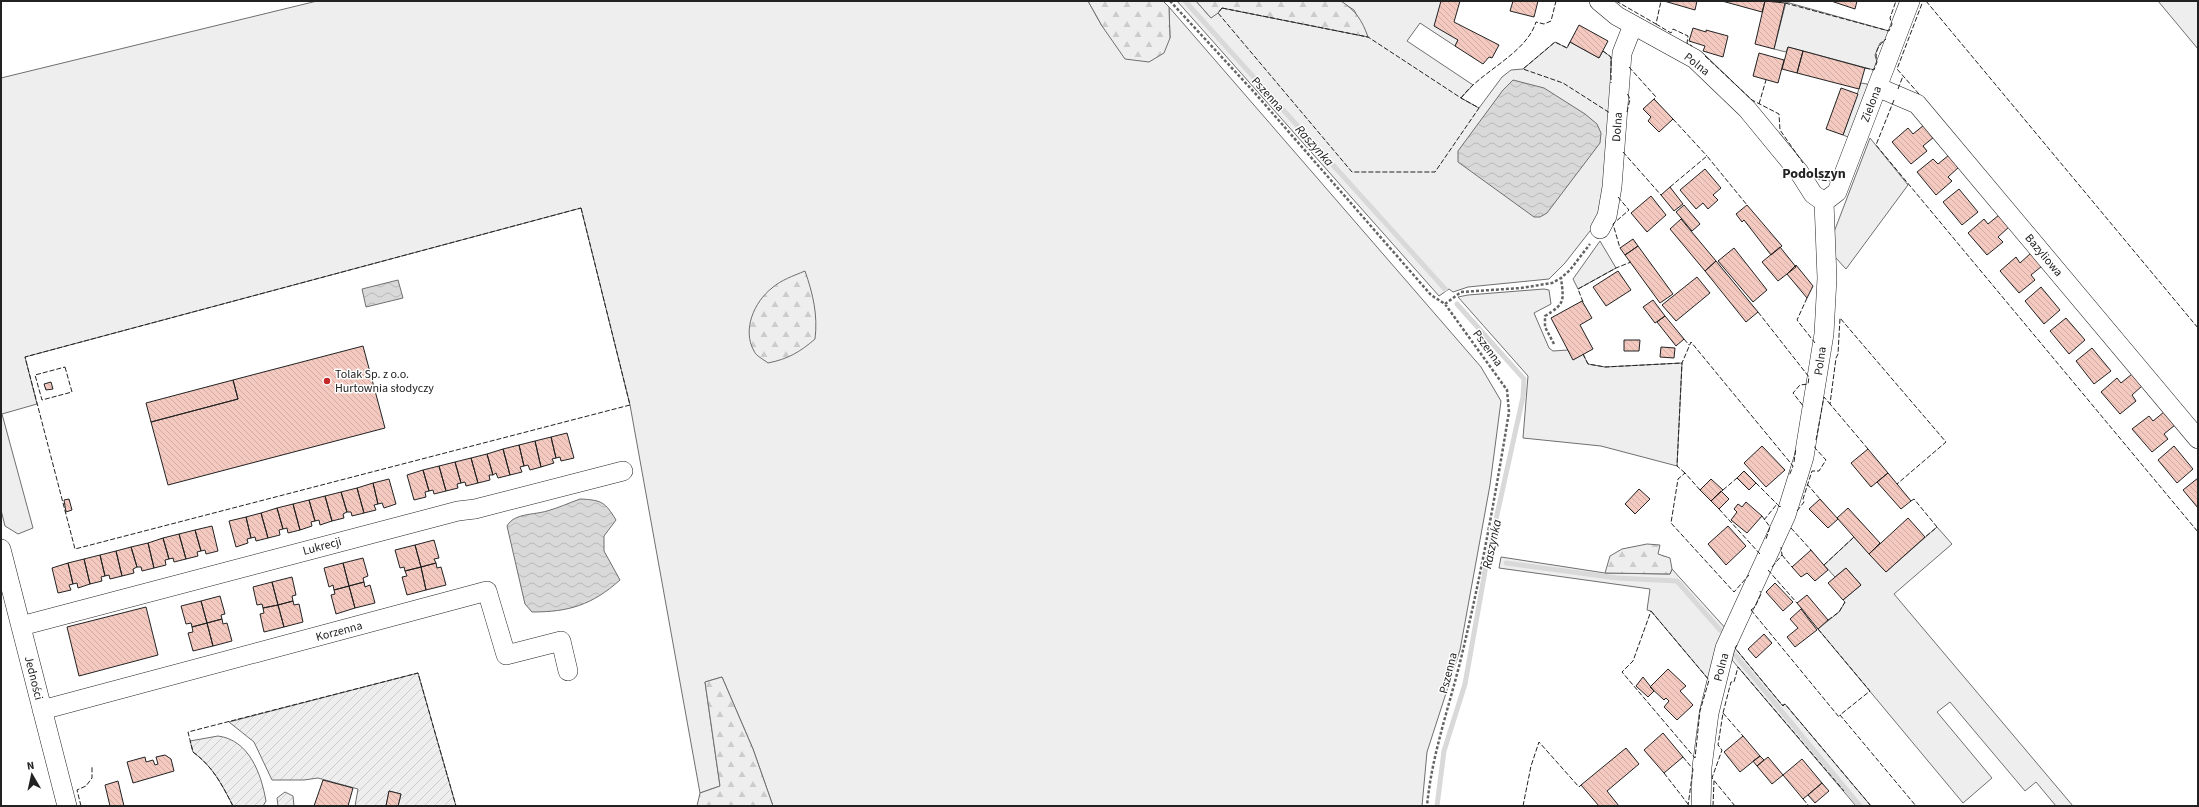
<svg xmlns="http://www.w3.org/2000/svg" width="2199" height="807" font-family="'Source Sans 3',sans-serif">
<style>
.green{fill:#eee;stroke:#6f6f6f}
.forest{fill:url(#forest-firs);stroke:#6f6f6f}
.garden{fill:url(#garden-furrows);stroke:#6f6f6f}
.water{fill:url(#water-waves);stroke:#6f6f6f}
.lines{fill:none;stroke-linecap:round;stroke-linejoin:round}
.stream{stroke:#d9d9d9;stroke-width:5}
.building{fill:url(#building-back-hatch);stroke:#222}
.minor-casing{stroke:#222;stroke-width:20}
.path{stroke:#646464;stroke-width:2.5;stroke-dasharray:3 2;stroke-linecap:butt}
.minor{stroke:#fff;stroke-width:19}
.fence{stroke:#222;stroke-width:1;stroke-dasharray:5 2;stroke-linecap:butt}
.poi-dot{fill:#c62828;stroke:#fff;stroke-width:1.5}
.labels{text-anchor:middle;stroke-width:3;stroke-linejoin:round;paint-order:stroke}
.street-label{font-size:12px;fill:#222;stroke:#fff}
.poi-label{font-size:12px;fill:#222;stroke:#fff;text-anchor:start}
.water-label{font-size:13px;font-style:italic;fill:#222;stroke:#fff}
.quarter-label{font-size:14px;font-weight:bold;fill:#222;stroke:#fff}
</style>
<defs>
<pattern id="forest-firs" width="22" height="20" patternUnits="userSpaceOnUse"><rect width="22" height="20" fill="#eee"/><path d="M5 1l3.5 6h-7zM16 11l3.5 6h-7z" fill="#ccc"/></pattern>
<pattern id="garden-furrows" width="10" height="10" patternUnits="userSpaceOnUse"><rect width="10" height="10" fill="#eee"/><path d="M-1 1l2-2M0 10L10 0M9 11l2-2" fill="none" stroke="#ccc"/></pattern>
<pattern id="water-waves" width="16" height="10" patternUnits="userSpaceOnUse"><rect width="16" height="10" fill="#d9d9d9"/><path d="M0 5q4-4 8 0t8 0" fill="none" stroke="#bababa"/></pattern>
<pattern id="building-back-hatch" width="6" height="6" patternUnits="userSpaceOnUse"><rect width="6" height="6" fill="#f3c9c0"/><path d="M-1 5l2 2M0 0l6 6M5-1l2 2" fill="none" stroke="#d0aca5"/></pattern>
</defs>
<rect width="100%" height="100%" fill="#fff"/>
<path class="green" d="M317,1H1088L1102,26L1170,38L1169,7L1481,367L1501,401L1490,485L1460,650L1427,752L1422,806H773L753,749L722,677L705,682L720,786L700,793L630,405L581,208L25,357L37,404L2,414L33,528L18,534L5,526L1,510V78Z
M1177,1H1196L1211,18L1222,8L1368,37L1354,10L1340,1H1441L1458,40L1455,46L1420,23L1407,41L1473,85L1461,98L1479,108L1502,77L1511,70L1523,69L1555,42L1567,48L1570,42L1599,58L1603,51L1611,57V113L1601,217L1565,263L1549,279L1468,287L1453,292L1449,289L1439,296Z
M2158,1H2198V49Z
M1786,2L1889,31L1886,40L1880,43L1875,55L1877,62L1874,70L1788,47L1786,52L1774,49Z
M1861,83L1867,84L1869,89L1848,137L1843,135Z
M1870,138L1908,185L1846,269L1835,257L1834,232Z
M1600,241L1616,268L1578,289L1573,279Z
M1544,289L1549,290L1551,304L1534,313L1549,348L1553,351L1568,350L1583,354L1588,364L1605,367L1682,363L1677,466L1601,446L1523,438L1528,376L1458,297L1468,295Z
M1937,527L1952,544L1894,594L2073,806H2056L2036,782L2025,791L1950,702L1937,712L1992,778L1963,803L1818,629L1839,612L1845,602L1843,600L1861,585L1846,568L1835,577L1824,565L1854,537L1886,572Z
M1501,557L1605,573L1670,574L1672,569L1727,630L1709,680L1651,611L1647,610L1650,589L1499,568Z
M1735,648L1782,705L1785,704L1871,806H1856L1732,660Z"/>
<path class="forest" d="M1088,1H1163L1169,7L1170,38L1164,53L1149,62L1125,59L1102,26Z
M1196,1H1341C1356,11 1362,20 1368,37L1222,8L1218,13L1211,18Z
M805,271C813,294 818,315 815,339C800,352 788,359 768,363C763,359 756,356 754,351C742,330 754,302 772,288C781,280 793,276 805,271Z
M1647,544L1660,545L1658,554L1670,558L1672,569L1670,574L1605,573L1610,556L1622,549Z
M722,677L753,749L773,806H697L700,793L720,786L705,682Z"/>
<path class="garden" d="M418,673L456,806H398L401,794L389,791L386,806H355L358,789L318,778L304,780H272L254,742L229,722Z
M218,736C249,740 261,773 266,801L263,806H233C221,783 213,767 193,752L190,741Z
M285,792L293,796L294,806H278L277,798Z"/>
<path class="water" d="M1513,80L1544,88L1585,114L1597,124L1601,133L1600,143L1547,213L1540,217H1534L1458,162V151L1503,90Z
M398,280L403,298L366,307L362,289Z
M580,499C602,500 605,502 616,520L604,536V551L620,580C592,605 569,612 532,612L525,604L507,526C514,513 534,515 547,511C558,508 569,503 580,499Z"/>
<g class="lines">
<path class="stream" d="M1185,1L1445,289
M1506,563L1617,578L1677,581L1720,630
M1736,656L1860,806
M1437,806L1444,751L1465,684L1487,560L1523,397L1524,379L1457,304"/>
</g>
<path class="building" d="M1441,1H1460L1454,22L1499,45L1492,58L1489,57L1483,64L1455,46L1458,40L1434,26Z
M1513,1H1538L1534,17L1510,11Z
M1664,1H1697L1695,10Z
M1722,1H1765L1762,12Z
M1765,1L1785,3L1774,49L1755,44Z
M1831,1H1857L1855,9Z
M1579,25L1608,41L1599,58L1570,42Z
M1693,28L1706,32V30L1728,36L1723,57L1703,51L1705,46L1689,41Z
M1788,47L1803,51L1797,73L1782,69Z
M1803,51L1865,68L1859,89L1797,73Z
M1759,53L1784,60L1778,83L1753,76Z
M1841,88L1858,94L1843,135L1826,129Z
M1654,99L1673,119L1659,132L1648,121L1651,117L1643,109Z
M1924,125L1934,137L1923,146L1927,151L1911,164L1892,142L1908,128L1913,134Z
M1949,155L1959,167L1948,177L1952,181L1936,195L1917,172L1933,159L1938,164Z
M1705,169L1721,188L1713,195L1718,200L1708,209L1703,203L1696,209L1680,190Z
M1670,187L1683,204L1674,211L1661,195Z
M1959,189L1978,212L1962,225L1943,202Z
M1651,196L1666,215L1647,232L1631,213Z
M1684,205L1700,224L1692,231L1676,212Z
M1747,205L1782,246L1771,255L1744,220L1742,222L1736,214Z
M1999,215L2009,227L1998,237L2003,242L1987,255L1968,233L1984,219L1988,224Z
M1681,219L1716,261L1705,271L1670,229Z
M1633,239L1638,246L1625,255L1620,248Z
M1638,246L1673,294L1660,303L1625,255Z
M1780,247L1796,267L1778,281L1762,262Z
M1734,248L1767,290L1753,302L1718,261Z
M2031,253L2042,266L2031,275L2035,280L2019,293L2000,271L2016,257L2020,263Z
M1716,261L1758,312L1746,322L1705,271Z
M1796,265L1813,286L1807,298L1787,274Z
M1618,271L1631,290L1606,306L1593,287Z
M1697,277L1710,293L1676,321L1662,305Z
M2041,287L2060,310L2044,324L2025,301Z
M1653,300L1665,316L1655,323L1643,307Z
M1582,301L1592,318L1580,325L1593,349L1573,360L1551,318Z
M1665,316L1684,339L1676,346L1657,322Z
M2066,318L2085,340L2069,354L2050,331Z
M1624,340H1640L1639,351H1624Z
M363,346L385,428L168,485L151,422L238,399L233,380Z
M1661,347L1675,348L1674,358L1660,357Z
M2092,348L2111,371L2094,384L2076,361Z
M2132,374L2142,386L2132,395L2136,401L2120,414L2101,392L2117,378L2121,383Z
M233,380L238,399L151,422L146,403Z
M51,382L53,389L46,390L44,384Z
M2164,412L2175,425L2164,434L2168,439L2152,452L2132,429L2149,416L2153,421Z
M567,433L574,458L561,461L560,457L556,458L551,437Z
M551,437L556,458L552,459L554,463L541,467L535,441Z
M535,441L541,467L530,470L528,465L524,466L519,445Z
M519,445L524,466L520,467L522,472L510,475L503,449Z
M1762,446L1785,470L1766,487L1744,463Z
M2174,446L2193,469L2177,483L2158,460Z
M503,449L510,475L498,478L496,473L493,475L487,454Z
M1868,449L1888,473L1871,487L1851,463Z
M487,454L493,475H489L490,480L478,483L471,458Z
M471,458L478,483L466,486L465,482L461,483L455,462Z
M455,462L461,483L457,484L458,488L446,491L439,466Z
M439,466L446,491L434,494L433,490L429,491L423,470Z
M423,470L429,491L425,492L426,497L414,500L407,475Z
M1744,471L1756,483L1749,490L1737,478Z
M1888,473L1911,501L1901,509L1877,482Z
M2198,478V508L2183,490Z
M389,479L396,504L384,508L382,503L378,504L373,483Z
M1711,479L1723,490L1711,501L1700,490Z
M373,483L378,504L374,505L376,510L364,513L357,488Z
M357,488L364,513L352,516L351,512H347L341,492Z
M1639,489L1650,499L1635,514L1625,504Z
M1721,491L1729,499L1719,509L1711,501Z
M341,492L347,512L343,514L344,518L332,521L325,496Z
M325,496L332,521L320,525L319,520L315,521L309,500Z
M69,499L72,510L66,512L64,500Z
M1820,499L1838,519L1828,528L1809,509Z
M309,500L315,521L311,522L312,526L300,530L293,504Z
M1746,502L1762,516L1747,533L1731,520L1737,512L1734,509L1738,504L1742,507Z
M293,504L300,530L288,533L287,528L283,529L277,508Z
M277,508L283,529L279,530L280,535L268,538L261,513Z
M1848,508L1880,543L1869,554L1837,518Z
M261,513L268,538L256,541L255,537L251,538L246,517Z
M246,517L251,538L247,539L248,543L236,547L229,521Z
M1908,518L1925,537L1886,572L1869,554Z
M212,526L218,551L206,554L205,550L201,551L195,530Z
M1728,526L1746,546L1726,565L1708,544Z
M195,530L201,551L197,552L198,556L186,559L179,534Z
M179,534L186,559L174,562L173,558L169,559L163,538Z
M163,538L169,559L165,560L166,565L154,568L148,543Z
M434,540L439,558L434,559L436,563L421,567L415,545Z
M148,543L154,568L142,571L141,567H137L131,547Z
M415,545L421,567L405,571L404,567L400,568L395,550Z
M131,547L137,567L133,569L134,573L122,576L116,551Z
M1811,550L1828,570L1815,581L1807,573L1801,577L1792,567Z
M116,551L122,576L110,579L109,575L105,576L100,555Z
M100,555L105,576L101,577L102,581L90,584L84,559Z
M363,558L368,576L363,578L364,582L349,586L343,563Z
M84,559L90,584L78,588L77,583L73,584L68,563Z
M68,563L73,584L69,585L71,590L58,593L52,568Z
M343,563L349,586L334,590L333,585L329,587L324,568Z
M436,563L437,568L441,567L446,585L426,590L421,567Z
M421,567L426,590L407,595L402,577L407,576L405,571Z
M1846,568L1861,585L1843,600L1828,583Z
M292,577L296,595L292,596L293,601L278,605L272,582Z
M272,582L278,605L263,608L262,604L257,605L253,587Z
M364,582L365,587L370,585L375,603L355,608L349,586Z
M1775,583L1793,602L1783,611L1766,592Z
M349,586L355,608L336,614L331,595L335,594L334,590Z
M1807,595L1828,620L1818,629L1797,603Z
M220,596L225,614L221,615L222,619L207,623L201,601Z
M201,601L207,623L192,627L191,623L186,624L181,606Z
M293,601L294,605L299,604L303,622L284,627L278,605Z
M278,605L284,627L264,632L260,614L264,613L263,608Z
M146,607L158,655L79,676L67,627Z
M1801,609L1817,630L1795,647L1787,637L1798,628L1790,619Z
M222,619L223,624L227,623L232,641L213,646L207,623Z
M207,623L213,646L193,651L188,633L193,632L192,627Z
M1764,634L1772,643L1756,658L1748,649Z
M1668,669L1686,686L1680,691L1693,705L1677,720L1664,707L1669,701L1666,698L1664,700L1650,687Z
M1643,677L1654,691L1648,697L1636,686Z
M1663,733L1683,757L1664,773L1644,750Z
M1743,736L1760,756L1740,772L1724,752Z
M1626,748L1639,764L1607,791L1619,806H1599L1581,785Z
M165,755L171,759L174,771L133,783L127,762L145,757L146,762L153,760L155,765L158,764L156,757Z
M1760,756L1764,760L1757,766L1753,761Z
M1768,757L1783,775L1772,784L1757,766Z
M1802,759L1822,783L1803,799L1783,775Z
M323,780L353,788L348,806H314Z
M118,781L124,806H110L105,785Z
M1822,783L1829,791L1815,803L1808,795Z
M389,791L401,794L398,806H386Z"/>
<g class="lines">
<defs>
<path id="minor" d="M1599,1L1617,16L1695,59L1747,109L1799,172L1813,194L1824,202
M1877,87L1917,104L2198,439
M1824,202L1837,192L1910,1
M1600,229L1607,216L1612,187L1622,53L1633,25
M1,549L67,806
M21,626L458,511L475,509L623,471
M42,710L487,591L506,655L561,641L568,671
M1701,806L1702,767L1709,713L1725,648L1786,515L1804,457L1824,334L1827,278L1824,202"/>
</defs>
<use href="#minor" class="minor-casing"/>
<path class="path" d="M1170,1L1254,92L1431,295L1445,304L1507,390L1509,412C1496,491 1482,571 1463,650C1451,702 1432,752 1427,806
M1445,304L1461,292L1521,288L1552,283L1561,278L1570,270L1590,244
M1554,344L1545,327V316C1565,304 1564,301 1561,278"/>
<use href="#minor" class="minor"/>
<path class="fence" d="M1616,1L1656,24L1661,1
M1926,1L2198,328
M1785,3L1889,31L1892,24L1890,18L1896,1
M1222,8L1368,37L1461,98L1479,108L1435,172H1352L1218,13Z
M1656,24L1671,33L1673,29L1688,36L1687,43L1692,46
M1570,42L1567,48L1555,42L1523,69L1563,83L1610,113
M1603,51L1611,57V83
M1705,56L1752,100L1779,114L1780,130L1803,163
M1629,67L1656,97L1654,99
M1865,68L1874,70L1877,62C1874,51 1879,45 1886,39
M1898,89L1903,76
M1919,94L1897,69L1923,1
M1461,98C1481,71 1526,54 1536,22L1544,24L1551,21L1556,1
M1894,100L1876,145L2198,532
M1759,104L1766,80
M1627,112L1630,99L1627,93
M1673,119L1707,156
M1623,152L1661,195
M1810,173L1820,180L1831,181L1832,178
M1670,187L1707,156L1747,205
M1618,197L1629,210L1613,224L1620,248
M581,208L630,405L75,549L25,357Z
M1807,298L1797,320L1815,343
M1583,302L1578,289L1616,268L1631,262
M1758,312L1809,377L1808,384L1800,385L1793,393L1804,407
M1684,339L1689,345
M1583,354L1588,364L1605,367L1682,363
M65,367L72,392L42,400L35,375Z
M1816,440L1824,397L1830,404
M1868,449L1830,404L1836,358L1838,354L1840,318L1946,442L1897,484
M1794,462L1796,448
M1685,473L1677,466L1682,363L1691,342L1793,466L1789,476
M1756,483L1777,504
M1807,484L1820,499
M1700,490L1685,473L1678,479L1671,523L1734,592L1749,575
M1723,490L1737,478
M1911,501L1914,499L1937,527L1925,537
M1719,509L1760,554
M1797,511L1804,502L1803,499L1812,471H1819L1826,460L1815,448V446
M1762,516L1770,527L1766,539
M1764,520L1777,504L1780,507L1781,504
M1791,528L1811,550
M1782,555L1792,567
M1824,565L1854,537
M1772,567L1782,555L1781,547
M1768,570L1797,603
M1751,610L1755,607L1761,594L1760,591
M1751,610L1839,717L1840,715
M1651,611L1709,680L1700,711L1695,758L1622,672L1633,661Z
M1828,620L1839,612L1845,602L1843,600
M1818,629L1870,691L1840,715L1916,806
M1737,645L1735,648L1783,706L1785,704L1871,806
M1723,713L1743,736
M1683,757L1693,769L1688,806
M1664,773L1688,804
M1803,799L1809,806
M81,806L77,790L86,786L92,778V767
M233,806C221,783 213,767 193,752L188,732L418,673L456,806
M1523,806L1531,766L1539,742L1579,787L1581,785
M1713,806L1714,781
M1735,806L1712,778L1722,750L1718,745L1723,713L1731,682H1734L1738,667L1844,791"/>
</g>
<circle class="poi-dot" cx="327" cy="381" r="4"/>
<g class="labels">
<g class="street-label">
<text transform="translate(1697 64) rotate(38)" y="4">Polna</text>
<text transform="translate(1268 94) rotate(48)" y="4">Pszenna</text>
<text transform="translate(1871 104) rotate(-69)" y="4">Zielona</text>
<text transform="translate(1617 127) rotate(-86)" y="4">Dolna</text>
<text transform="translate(2044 255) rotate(50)" y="4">Bazyliowa</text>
<text transform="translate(1488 348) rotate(54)" y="4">Pszenna</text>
<text transform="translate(1820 361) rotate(-82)" y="4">Polna</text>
<text transform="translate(322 546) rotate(-15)" y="4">Lukrecji</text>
<text transform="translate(339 631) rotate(-15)" y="4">Korzenna</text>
<text transform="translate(1721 667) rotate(-75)" y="4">Polna</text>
<text transform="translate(1448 673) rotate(-76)" y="4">Pszenna</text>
<text transform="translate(34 678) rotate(76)" y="4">Jedności</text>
</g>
<g class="poi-label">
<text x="335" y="378">Tolak Sp. z o.o.<tspan x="335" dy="14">Hurtownia słodyczy</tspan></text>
</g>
<g class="water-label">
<text transform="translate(1315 145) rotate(48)" y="5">Raszynka</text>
<text transform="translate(1491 544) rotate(-78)" y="5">Raszynka</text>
</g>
<g class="quarter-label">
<text x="1814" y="178">Podolszyn</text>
</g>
</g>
<rect width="2199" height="807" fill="none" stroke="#222222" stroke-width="4"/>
<g transform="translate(32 775) rotate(351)" stroke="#ffffff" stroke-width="3" paint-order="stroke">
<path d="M0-3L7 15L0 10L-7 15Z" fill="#222222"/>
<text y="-6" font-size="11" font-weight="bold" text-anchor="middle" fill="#222222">N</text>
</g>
</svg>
